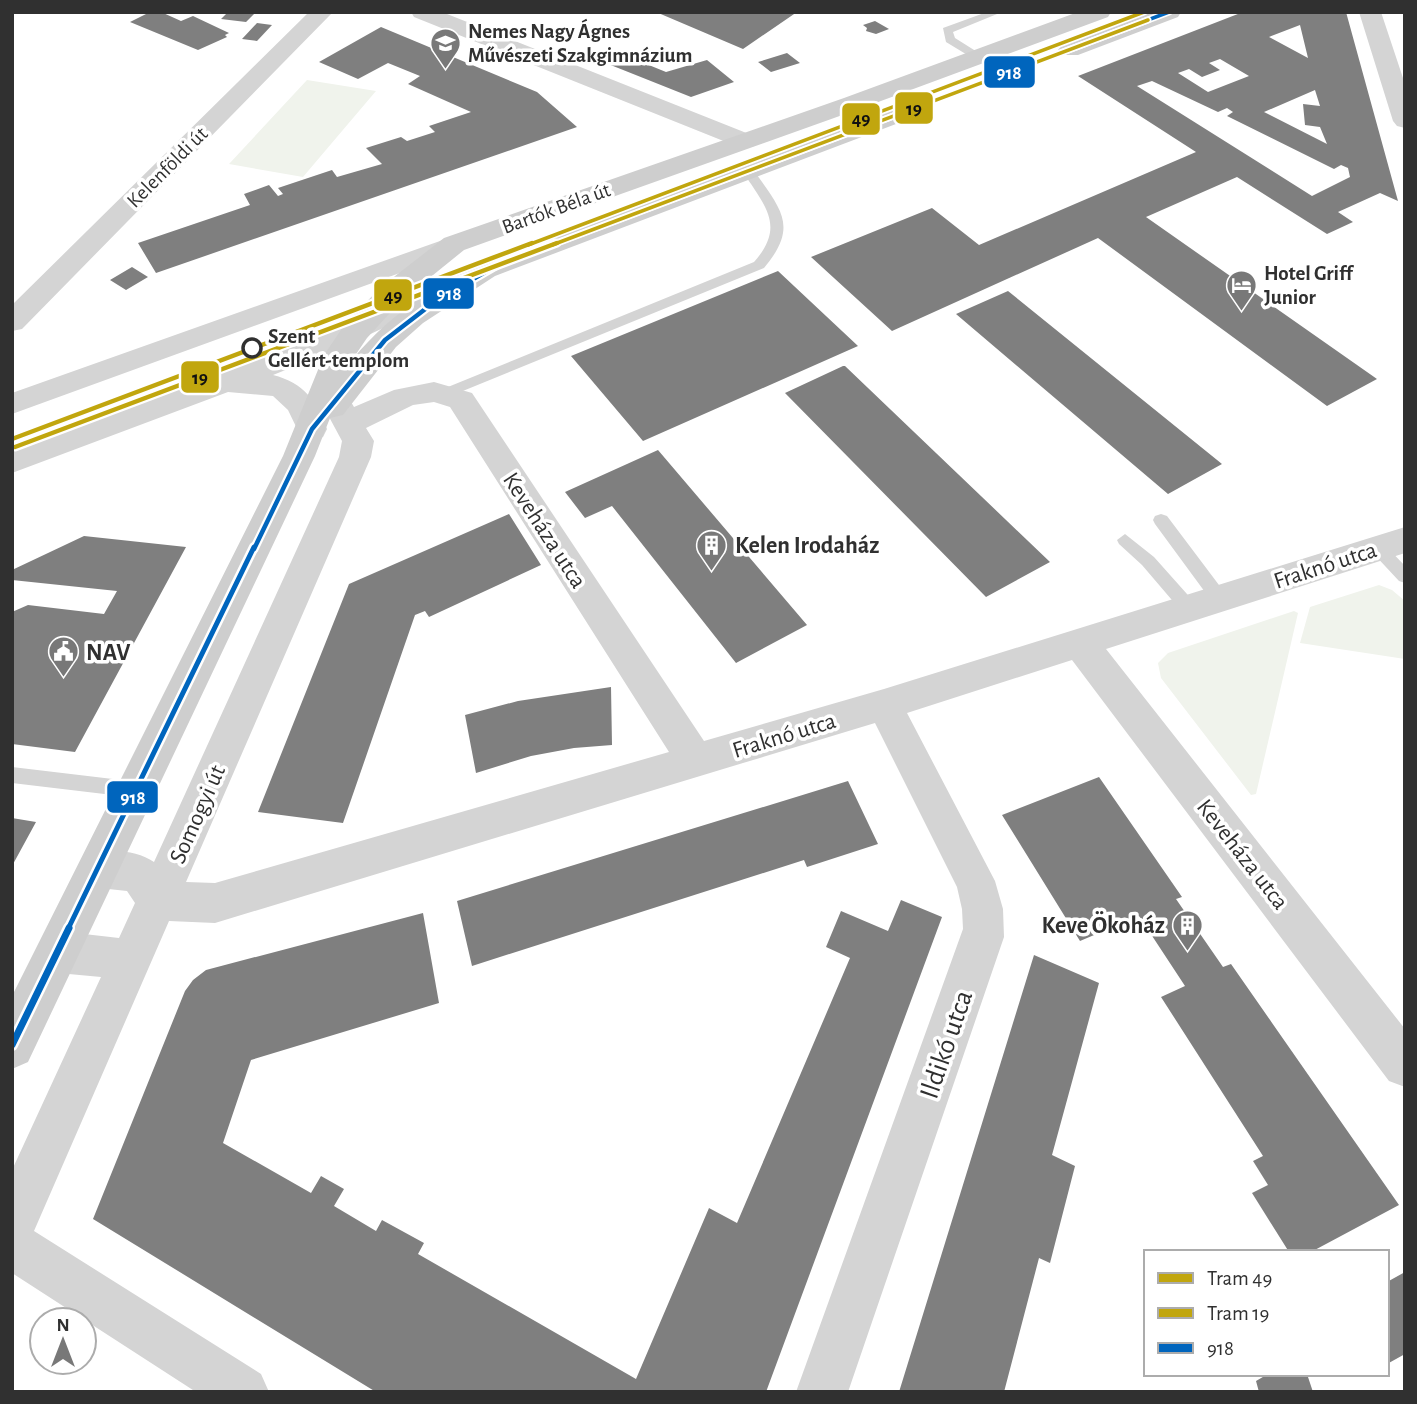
<svg xmlns="http://www.w3.org/2000/svg" width="1417" height="1404" font-family="'Alegreya Sans',sans-serif">
<style>
.green{fill:#f0f3ec}
.building{fill:#7f7f7f;fill-rule:evenodd}
.lines{fill:none;stroke-linecap:round;stroke-linejoin:round}
.lane{fill:#d4d4d4;fill-rule:evenodd}
.street{fill:#d4d4d4;fill-rule:evenodd}
.secondary{fill:#cecece;fill-rule:evenodd}
.bus-1-far3-casing{stroke:#fff;stroke-width:7}
.bus-1-far2-casing{stroke:#fff;stroke-width:9}
.bus-1-far1-casing{stroke:#fff;stroke-width:10}
.bus-1-casing{stroke:#fff;stroke-width:12}
.bus-1-far3{stroke:#0065bd;stroke-width:3.5}
.bus-1-far2{stroke:#0065bd;stroke-width:4.5}
.bus-1-far1{stroke:#0065bd;stroke-width:5}
.bus-1{stroke:#0065bd;stroke-width:7}
.tram-1-far1-casing{stroke:#fff;stroke-width:7}
.tram-1-casing{stroke:#fff;stroke-width:9}
.tram-2-far1-casing{stroke:#fff;stroke-width:7}
.tram-2-casing{stroke:#fff;stroke-width:9}
.tram-1-far1{stroke:#c1a60e;stroke-width:3.5}
.tram-1{stroke:#c1a60e;stroke-width:4.5}
.tram-2-far1{stroke:#c1a60e;stroke-width:3.5}
.tram-2{stroke:#c1a60e;stroke-width:4.5}
.stop-dot{fill:#fff;stroke:#303030;stroke-width:3.5}
.labels{text-anchor:middle;stroke-width:7;stroke-linejoin:round;paint-order:stroke}
.far-poi-label{font-size:21px;font-weight:bold;fill:#303030;stroke:#fff;text-anchor:start}
.far-street-label{font-size:21px;fill:#303030;stroke:#fff}
.far-stop-label{font-size:21px;font-weight:bold;fill:#303030;stroke:#fff;text-anchor:start}
.street-label{font-size:24px;fill:#303030;stroke:#fff}
.poi-label{font-size:24px;font-weight:bold;fill:#303030;stroke:#fff;text-anchor:start}
.near-street-label{font-size:28px;fill:#303030;stroke:#fff}
.line-badge{stroke:#fff;stroke-width:2.5}
.badge-label{font-size:19px;text-anchor:middle;font-weight:bold;fill:#fff}
.pale-badge-label{font-size:19px;text-anchor:middle;font-weight:bold;fill:#111}
</style>
<rect width="100%" height="100%" fill="#fff"/>
<path class="green" d="M307,80L376,91L303,177L229,164Z
M1379,585L1392,590L1405,601V659L1300,643L1310,607Z
M1294,611L1298,613L1256,794L1251,795L1161,678L1158,663L1168,653Z"/>
<path class="building" d="M150,12H161L181,21L193,16L229,33L225,35L227,37L198,50L130,22Z
M228,12H256L246,22L221,19Z
M656,12H797L743,49Z
M1243,12H1346L1398,201L1380,193L1338,212L1353,222L1327,234L1237,177L1146,217L1377,379L1327,406L1098,238L892,331L811,257L932,208L979,245L1196,152L1078,76ZM1300,25L1308,58L1269,37ZM1220,59L1249,76L1208,92L1178,73L1189,69L1202,77L1220,70L1209,63ZM1152,81L1218,112L1227,108L1233,112L1227,116L1334,169L1341,165L1348,168L1350,177L1312,196L1137,86ZM1315,90L1320,106L1303,104L1305,125L1320,127L1327,144L1264,112Z
M875,21L889,29L876,34L866,31L867,28L863,25Z
M257,23L272,25L257,41L242,39Z
M381,27L537,92L577,127L156,273L138,243L250,205L244,194L269,185L278,196L283,194L278,188L332,170L337,177L382,164L366,148L401,137L407,141L435,132L429,126L471,112L408,84L420,76L388,63L358,79L319,62Z
M607,48L666,72L707,60L734,82L691,97L593,58Z
M787,53L800,63L771,72L758,62Z
M132,267L148,277L126,290L110,280Z
M778,271L858,346L643,441L571,356Z
M1008,291L1222,464L1168,494L956,314Z
M843,366H845L1050,562L986,597L785,393Z
M658,450L807,625L736,663L612,506L585,518L565,492Z
M509,514L541,565L429,617L425,611L415,615L343,823L258,812L349,584Z
M84,536L186,547L75,752L12,744V612L28,605L104,614L117,591L12,580V570Z
M611,687L612,745L574,748L531,756L476,773L465,715L518,701Z
M1099,777L1182,897L1176,899L1223,967L1231,964L1399,1205L1311,1252H1289L1252,1193L1268,1185L1253,1161L1263,1156L1161,997L1185,986L1139,916L1080,941L1002,815Z
M848,781L878,844L807,867L804,860L472,966L457,901Z
M12,818L36,822L12,866Z
M901,900L942,917L766,1392H376L93,1219L185,991L193,980L206,970L423,913L439,1003L251,1060L223,1143L311,1193L321,1176L344,1189L334,1206L376,1231L382,1220L424,1243L418,1254L636,1379L709,1208L737,1223L850,958L826,947L841,911L888,931Z
M1034,955L1099,983L1052,1155L1075,1166L1050,1263L1039,1258L1004,1392H899Z
M1405,1272V1354L1387,1364V1282Z
M1268,1374H1307L1313,1392H1259L1256,1381Z"/>
<g class="lines">
<path class="lane" d="M987,12H1002L953,32L955,38L982,55V59H974L946,42L943,28Z
M749,168L753,169C780,209 800,225 764,268L453,395H443V389L754,262C786,226 765,206 743,172Z
M1161,514L1167,516L1225,593L1227,598L1225,603H1213L1155,524L1153,520L1155,516Z
M1125,534L1154,557L1195,603L1197,608L1195,613H1183L1142,565L1119,544L1117,540Z
M1378,542L1384,544L1405,566V583L1399,581L1372,552L1370,548Z
M12,767L138,782L145,784L147,790L145,796L138,798L12,783Z"/>
<path class="street" d="M309,12H333L22,329L12,331V305Z
M411,12H442L754,136L757,141L754,146L745,148L736,146L414,17Z
M1359,12H1381L1405,84V128L1397,126L1393,121Z
M454,236L463,238L467,244L463,250L12,414V393Z
M477,264L487,267L491,273L487,279L343,347L273,375C304,383 316,400 327,429L323,437L312,440L301,437L288,410L273,396L228,392L12,473V450L302,342Z
M434,382L472,393L704,741L884,689L1405,527V553L1106,649L1405,1029V1087L1389,1081L1072,660L907,713L995,881L1003,909L1004,937L848,1392H796L963,929L962,909L957,887L875,723L215,923L169,921L34,1231L261,1374L269,1392H196L12,1273V1170L101,977L58,973L43,967L37,952L43,937L58,931L119,938L135,903L127,891L99,888L85,882L79,869L85,856C105,848 136,849 154,862L339,457L342,441L321,402L325,395L336,391L347,395L354,407L394,390ZM434,402L450,407L669,752L215,883L186,882L371,457L374,441L366,428L413,405Z"/>
<path class="secondary" d="M1078,12H1111L1108,17L862,108L464,250L401,301L367,338L352,360C428,267 544,238 652,198C737,166 822,134 907,103L916,101L925,103L928,108L925,113L495,276L423,323L396,347L343,415L330,418L315,456L28,1062L12,1069V996L283,456L324,355L345,324L381,287L444,238L844,98Z
M1149,12H1181L1178,17L1078,55H1062L1058,50L1062,45Z"/>
<defs>
<path id="bus-1-far3" d="M551,245L1169,12"/>
<path id="bus-1-far2" d="M254,549L312,429L385,340L437,300L499,264L555,243"/>
<path id="bus-1-far1" d="M68,929L254,547"/>
<path id="bus-1" d="M12,1045L69,928"/>
</defs>
<use href="#bus-1-far3" class="bus-1-far3-casing"/>
<use href="#bus-1-far2" class="bus-1-far2-casing"/>
<use href="#bus-1-far1" class="bus-1-far1-casing"/>
<use href="#bus-1" class="bus-1-casing"/>
<use href="#bus-1-far3" class="bus-1-far3"/>
<use href="#bus-1-far2" class="bus-1-far2"/>
<use href="#bus-1-far1" class="bus-1-far1"/>
<use href="#bus-1" class="bus-1"/>
<defs>
<path id="tram-1-far1" d="M528,245L1144,12"/>
<path id="tram-1" d="M12,439L532,243"/>
<path id="tram-2-far1" d="M552,245L1148,20"/>
<path id="tram-2" d="M15,447L557,243"/>
</defs>
<use href="#tram-1-far1" class="tram-1-far1-casing"/>
<use href="#tram-1" class="tram-1-casing"/>
<use href="#tram-2-far1" class="tram-2-far1-casing"/>
<use href="#tram-2" class="tram-2-casing"/>
<use href="#tram-1-far1" class="tram-1-far1"/>
<use href="#tram-1" class="tram-1"/>
<use href="#tram-2-far1" class="tram-2-far1"/>
<use href="#tram-2" class="tram-2"/>
</g>
<defs>
<symbol id="school-pin" viewBox="-11 -11 22 30"><path d="M0 17L-7.5 6A9.5 9.5 0 1 1 7.5 6Z" fill="#787878" stroke="#fff"/><path d="M0-5L7-2L0 1L-7-2ZM-4 1L0 2.5L4 1V4Q0 6-4 4Z" fill="#fff"/></symbol>
<symbol id="hotel-pin" viewBox="-11 -11 22 30"><path d="M0 17L-7.5 6A9.5 9.5 0 1 1 7.5 6Z" fill="#787878" stroke="#fff"/><path d="M-6-4.5h1.5V1H6V5H4.5V3h-9V5H-6ZM-4 0a1.8 1.8 0 1 1 3.6 0ZM.5 0V-2.5h3Q6-2.5 6 0Z" fill="#fff"/></symbol>
<symbol id="building-pin" viewBox="-11 -11 22 30"><path d="M0 17L-7.5 6A9.5 9.5 0 1 1 7.5 6Z" fill="#787878" stroke="#fff"/><path d="M-4-6H4V6H1V3H-1V6H-4ZM-2.5-4.3h1.7v1.8h-1.7ZM.8-4.3h1.7v1.8H.8ZM-2.5-1h1.7V.8h-1.7ZM.8-1h1.7V.8H.8Z" fill="#fff"/></symbol>
<symbol id="civic-pin" viewBox="-11 -11 22 30"><path d="M0 17L-7.5 6A9.5 9.5 0 1 1 7.5 6Z" fill="#787878" stroke="#fff"/><path d="M-.6-6.5H3V-4.5H.6V-3L4-1V1h2V6H-6V1h2V-1L-.6-3ZM-1.2 2.5V6h2.4V2.5Z" fill="#fff"/></symbol>
</defs>
<g fill-rule="evenodd">
<use href="#school-pin" x="428" y="26" width="35" height="47"/>
<use href="#hotel-pin" x="1224" y="268" width="35" height="47"/>
<use href="#building-pin" x="694" y="528" width="35" height="47"/>
<use href="#civic-pin" x="46" y="634" width="35" height="47"/>
<use href="#building-pin" x="1170" y="908" width="35" height="47"/>
</g>
<circle class="stop-dot" cx="252" cy="348" r="9"/>
<g class="labels">
<g class="far-poi-label">
<text x="468" y="38">Nemes Nagy Ágnes<tspan x="468" dy="24">Művészeti Szakgimnázium</tspan></text>
<text x="1264" y="280">Hotel Griff<tspan x="1264" dy="24">Junior</tspan></text>
</g>
<g class="far-street-label">
<text transform="translate(167 167) rotate(-45)" y="7">Kelenföldi út</text>
<text transform="translate(556 208) rotate(-20)" y="7">Bartók Béla út</text>
</g>
<g class="far-stop-label">
<text x="268" y="343">Szent<tspan x="268" dy="24">Gellért-templom</tspan></text>
</g>
<g class="street-label">
<text transform="translate(545 530) rotate(57)" y="8">Keveháza utca</text>
<text transform="translate(1325 565) rotate(-18)" y="8">Fraknó utca</text>
<text transform="translate(784 735) rotate(-17)" y="8">Fraknó utca</text>
<text transform="translate(197 814) rotate(-66)" y="8">Somogyi út</text>
<text transform="translate(1243 854) rotate(52)" y="8">Keveháza utca</text>
</g>
<g class="poi-label">
<text x="735" y="553">Kelen Irodaház</text>
<text x="86" y="660">NAV</text>
<text x="1165" y="933" text-anchor="end">Keve Ökoház</text>
</g>
<g class="near-street-label">
<text transform="translate(945 1044) rotate(-71)" y="10">Ildikó utca</text>
</g>
</g>
<g class="line-badge">
<rect x="983" y="55" width="53" height="34" rx="7" fill="#0065bd"/>
<rect x="894" y="91" width="40" height="34" rx="7" fill="#c1a60e"/>
<rect x="841" y="102" width="40" height="34" rx="7" fill="#c1a60e"/>
<rect x="422" y="277" width="53" height="33" rx="7" fill="#0065bd"/>
<rect x="373" y="278" width="40" height="34" rx="7" fill="#c1a60e"/>
<rect x="180" y="360" width="40" height="34" rx="7" fill="#c1a60e"/>
<rect x="106" y="780" width="53" height="34" rx="7" fill="#0065bd"/>
</g>
<g class="badge-label">
<text x="1009" y="79">918</text>
<text x="449" y="300">918</text>
<text x="133" y="804">918</text>
</g>
<g class="pale-badge-label">
<text x="914" y="115">19</text>
<text x="861" y="125">49</text>
<text x="393" y="302">49</text>
<text x="200" y="384">19</text>
</g>
<rect width="1417" height="1404" fill="none" stroke="#303030" stroke-width="28"/>
<rect x="1144" y="1250" width="245" height="126" fill="#ffffff" stroke="#acacac" stroke-width="2"/>
<rect x="1158" y="1273" width="35" height="10" fill="#c1a60e" stroke="#acacac" stroke-width="2"/>
<text x="1207" y="1285" font-size="21" fill="#303030">Tram 49</text>
<rect x="1158" y="1308" width="35" height="10" fill="#c1a60e" stroke="#acacac" stroke-width="2"/>
<text x="1207" y="1320" font-size="21" fill="#303030">Tram 19</text>
<rect x="1158" y="1343" width="35" height="10" fill="#0065bd" stroke="#acacac" stroke-width="2"/>
<text x="1207" y="1355" font-size="21" fill="#303030">918</text>
<g transform="translate(63 1341)"><circle r="33" fill="#ffffff" stroke="#acacac" stroke-width="2"/>
<path d="M0-5L12 26L0 18L-12 26Z" fill="#787878"/>
<text y="-10" font-size="19" font-weight="bold" text-anchor="middle" fill="#303030">N</text>
</g>
</svg>
